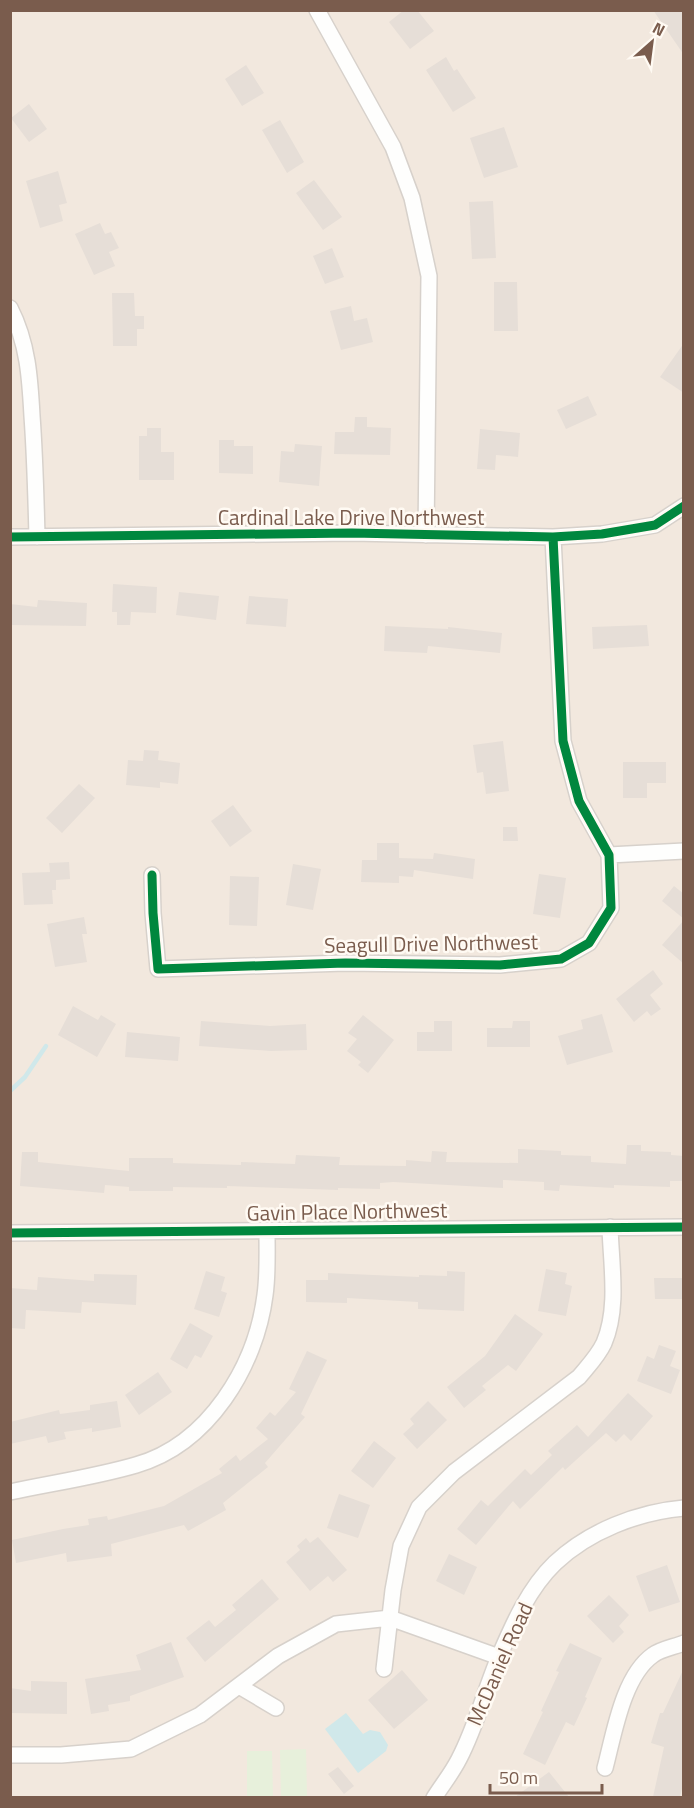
<svg xmlns="http://www.w3.org/2000/svg" width="694" height="1808" font-family="'Titillium Web',sans-serif">
<style>
.residential{fill:#f2e8de}
.green{fill:#e7f0db}
.water{fill:#d0e8ea}
.lines{fill:none;stroke-linecap:round;stroke-linejoin:round}
.stream{stroke:#d0e8ea;stroke-width:4.5}
.building{fill:#e6ded7}
.minor-casing{stroke:#d7d1cb;stroke-width:18}
.minor{stroke:#fefefd;stroke-width:15}
.cycleway-casing{stroke:#fffaf3;stroke-width:13}
.cycleway{stroke:#00873e;stroke-width:9}
.labels{text-anchor:middle;stroke-width:5;stroke-linejoin:round;paint-order:stroke}
.street-label{font-size:21px;fill:#7a5c4d;stroke:#fffaf3}
</style>
<rect width="100%" height="100%" fill="#f9f5f0"/>
<path class="residential" d="M11,11H683V1797H11Z"/>
<path class="green" d="M306,1749L307,1797H281L280,1750Z
M247,1751H272L273,1797H247Z"/>
<path class="water" d="M346,1713L363,1734L370,1730L380,1732L388,1745L386,1751L358,1773L325,1729Z"/>
<g class="lines">
<path class="stream" d="M10,1091L25,1077L46,1046"/>
</g>
<path class="building" d="M404,10H417L434,31L410,49L389,22Z
M653,10H684V55Z
M446,57L454,71L457,69L476,98L453,112L426,70Z
M246,65L264,93L242,106L225,79Z
M29,104L47,129L29,142L11,118Z
M280,120L304,162L287,173L262,130Z
M504,127L518,167L484,178L470,138Z
M58,171L67,203L59,205L63,221L40,228L26,181Z
M314,180L342,217L323,230L296,193Z
M493,201L496,258L472,259L469,202Z
M100,223L105,234L111,232L119,248L109,252L115,266L94,275L75,234Z
M332,248L344,277L325,284L313,256Z
M494,282H517L518,331H494Z
M112,293H134L135,316H144V329H137V346H113Z
M351,306L354,321L367,318L373,342L341,350L330,311Z
M684,343V393L660,377Z
M588,396L597,415L566,429L557,410Z
M355,417H367V427L391,428L390,455L334,454L335,432H354Z
M147,428H161V452H174V480H139V436H147Z
M480,429L520,433L518,457L496,455L495,470L477,469Z
M219,440H234V446H253V474L219,473Z
M295,444L322,446L319,486L279,482L281,451L294,452Z
M113,584L157,587L156,613L131,612L130,625H117V612H112Z
M179,592L219,596L216,620L176,615Z
M249,596L288,599L286,627L246,624Z
M38,600L87,603L86,626L10,625V604L37,607Z
M647,625L649,646L593,649L592,627Z
M385,626L448,629V627L502,633L500,653L428,646L427,653L384,651Z
M503,741L509,791L486,794L483,772L477,773L473,745Z
M144,750L159,751L158,760L180,763L178,784L160,782V788L126,785L128,760L143,761Z
M623,762H666V783H647V798H623Z
M79,784L95,798L62,833L46,818Z
M233,805L252,831L230,847L211,821Z
M503,827H517L518,841H503Z
M377,843H399V858L433,859L434,853L475,859L473,879L414,870L413,877L399,876V883L361,882L362,860H377Z
M69,862L70,879L56,880V890H52L53,904L24,905L22,873L50,872L49,863Z
M293,864L321,869L313,910L286,905Z
M539,874L566,878L560,918L533,914Z
M230,876L259,877L257,926L229,925Z
M674,886L684,894V919L662,901Z
M84,917L87,934H82L87,962L55,967L47,924Z
M684,920V964L662,945Z
M653,970L663,984L650,995L661,1009L651,1016L647,1011L634,1022L616,999Z
M73,1006L98,1020L101,1015L116,1024L97,1057L58,1035Z
M602,1014L613,1052L567,1065L558,1036L583,1029L581,1020Z
M363,1015L394,1040L368,1073L358,1065L361,1062L347,1051L357,1039L348,1033Z
M201,1021L270,1026L306,1024L307,1050L271,1051L199,1046Z
M434,1021H452V1051H417V1032H434Z
M513,1021H530V1047H487V1028H512Z
M127,1032L180,1037L178,1061L125,1057Z
M627,1145H641V1151L671,1152V1155L684,1156V1181H670V1187L614,1185V1188L560,1185L559,1191L544,1190V1182L503,1180V1188L393,1182L380,1183V1189L338,1188V1190L227,1186V1188L173,1187V1191H129V1187L105,1185L104,1193L20,1186L22,1152H38V1162L129,1171V1158H173V1163L241,1165V1162L295,1164L296,1155L340,1157L339,1165L406,1166V1160L431,1162L432,1151L447,1152L446,1162L518,1163V1149L561,1151V1155L591,1156V1162L626,1164Z
M546,1269L567,1273L565,1284L572,1286L566,1316L538,1311Z
M206,1271L225,1277L221,1291L227,1293L219,1317L194,1309Z
M447,1271L465,1272L464,1311L418,1309V1302L347,1298V1303L306,1302V1280H328V1273L419,1277V1275L447,1276Z
M94,1274L137,1275L136,1305L82,1302L81,1313L26,1310L25,1329L10,1328V1288L37,1290L38,1277L94,1281Z
M654,1278H684V1299H655Z
M515,1314L543,1334L516,1371L508,1365L482,1386L486,1390L464,1408L447,1387L485,1356Z
M190,1323L213,1336L201,1358L195,1355L187,1369L170,1359Z
M659,1345L676,1351L670,1366L680,1370L671,1394L637,1381L647,1356L654,1359Z
M307,1351L327,1360L301,1414L305,1417L265,1463L268,1467L223,1503L226,1510L188,1531L184,1525L111,1544L112,1556L67,1562L66,1553L16,1563L12,1540L63,1529L89,1525L88,1519L107,1516L108,1520L164,1506L222,1473L219,1469L236,1455L240,1461L268,1439L256,1428L270,1412L275,1416L296,1392L289,1389Z
M158,1372L172,1392L139,1415L125,1395Z
M628,1393L653,1416L631,1441L624,1434L616,1442L606,1433L565,1470L563,1467L520,1509L513,1501L476,1545L457,1529L481,1500L488,1506L525,1469L531,1475L552,1455L548,1451L577,1425L588,1437Z
M117,1401L121,1427L92,1432V1428L64,1432L66,1439L48,1443L46,1436L10,1444V1422L59,1410L60,1414L90,1410V1405Z
M428,1401L447,1420L417,1449L403,1434L414,1424L410,1419Z
M374,1441L396,1458L373,1488L351,1471Z
M339,1494L370,1505L358,1538L327,1528Z
M318,1537L347,1570L333,1582L328,1576L310,1591L286,1562L300,1550L297,1546L306,1538L310,1543Z
M449,1554L477,1567L464,1595L436,1581Z
M667,1565L680,1602L649,1612L636,1576Z
M262,1579L279,1599L205,1662L186,1638L209,1620L215,1627L236,1610L232,1605Z
M609,1595L629,1615L619,1626L624,1632L613,1643L587,1616Z
M171,1642L184,1677L130,1696V1701L108,1705L109,1711L91,1714L85,1679L141,1670L136,1655Z
M570,1643L602,1658L585,1697L587,1698L574,1726L566,1722L545,1765L523,1754L543,1712L541,1711L559,1672L556,1671Z
M684,1668V1780L680,1797H653L664,1747L651,1743L660,1713H663Z
M402,1670L428,1700L394,1729L368,1700Z
M31,1681L67,1682V1714L10,1713V1688L31,1691Z
M338,1767L354,1786L344,1794L328,1774Z
M549,1772L569,1797H515Z"/>
<g class="lines">
<defs>
<path id="minor" d="M317,10L393,147L412,198L429,276L426,535
M10,308C28,343 30,379 32,416C35,457 36,497 37,537
M10,537L352,533L553,537L602,534L655,525L684,506
M609,855L684,851
M152,875L153,913L158,969L345,963L500,965L561,959L589,943L611,908L609,855L579,801L563,741L553,537
M10,1233L684,1227
M10,1492C52,1483 95,1477 136,1465C209,1444 256,1366 265,1295C268,1274 267,1252 267,1231
M384,1669L393,1590L401,1546L419,1507L454,1472L579,1377C588,1366 598,1356 604,1343C619,1308 611,1264 610,1227
M239,1686L276,1708
M10,1755H61L131,1749L200,1715L278,1656L336,1624L390,1618L499,1657
M605,1768C614,1734 623,1676 653,1655C661,1649 674,1647 684,1643
M434,1798C442,1785 452,1773 459,1759C476,1727 485,1690 499,1657C513,1624 529,1588 555,1563C589,1531 638,1512 684,1508"/>
</defs>
<use href="#minor" class="minor-casing"/>
<use href="#minor" class="minor"/>
<defs>
<path id="cycleway" d="M10,537L352,533L553,537L602,534L655,525L684,506
M152,875L153,913L158,969L345,963L500,965L561,959L589,943L611,908L609,855L579,801L563,741L553,537
M10,1233L684,1227"/>
</defs>
<use href="#cycleway" class="cycleway-casing"/>
<use href="#cycleway" class="cycleway"/>
</g>
<g class="labels">
<g class="street-label">
<text x="351" y="525">Cardinal Lake Drive Northwest</text>
<text transform="translate(431 944) rotate(-1)" y="7">Seagull Drive Northwest</text>
<text transform="translate(347 1212) rotate(-1)" y="7">Gavin Place Northwest</text>
<text transform="translate(500 1664) rotate(-66)" y="7">McDaniel Road</text>
</g>
</g>
<rect width="694" height="1808" fill="none" stroke="#7a5c4d" stroke-width="24"/>
<g transform="translate(652 42) rotate(28)" stroke="#fffaf3" stroke-width="4.5" paint-order="stroke">
<path d="M0-4.5L10 22L0 15L-10 22Z" fill="#7a5c4d"/>
<text y="-9" font-size="16" font-weight="bold" text-anchor="middle" fill="#7a5c4d">N</text>
</g>
<path d="M490 1784v9h112v-9" fill="none" stroke="#7a5c4d" stroke-width="3"/>
<text x="499" y="1784" font-size="18" fill="#7a5c4d" stroke="#fffaf3" stroke-width="4.5" paint-order="stroke">50 m</text>
</svg>
